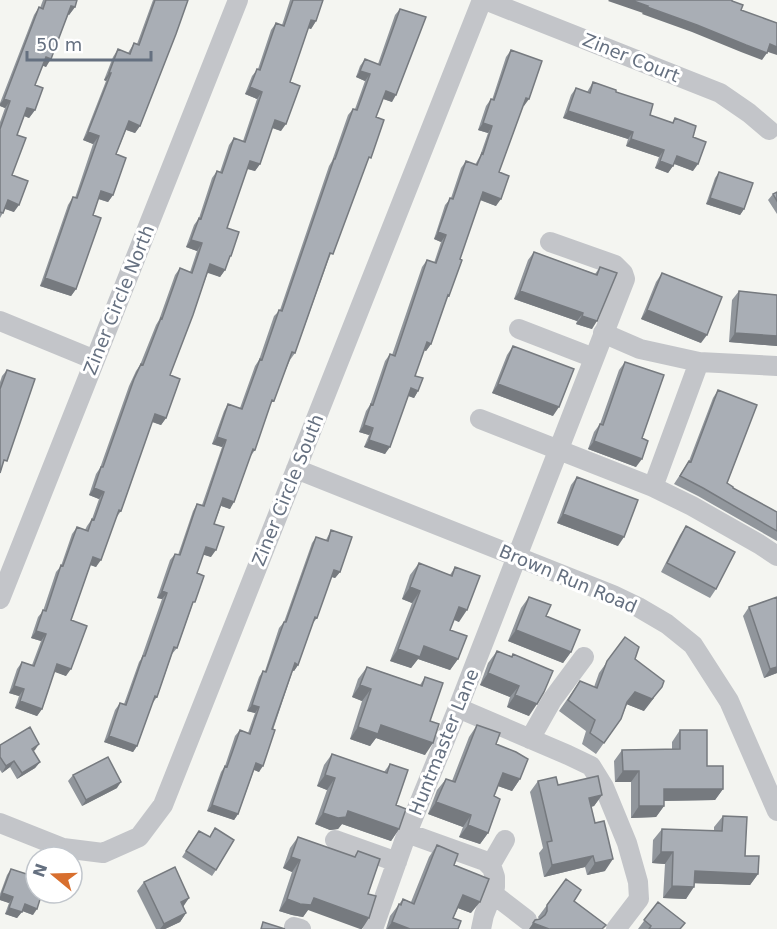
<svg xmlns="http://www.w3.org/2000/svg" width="777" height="929" font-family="'DejaVu Sans',sans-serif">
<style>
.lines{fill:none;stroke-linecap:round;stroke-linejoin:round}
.minor{stroke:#c3c5c9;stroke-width:20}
.wall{fill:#91969c}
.shaded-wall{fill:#767a7f}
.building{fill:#a9aeb5;stroke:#767a7f;stroke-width:1.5}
.labels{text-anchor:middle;stroke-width:6;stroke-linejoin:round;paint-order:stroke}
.street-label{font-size:18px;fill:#657080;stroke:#fff}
</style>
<rect width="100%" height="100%" fill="#f4f5f1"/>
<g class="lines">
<path class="minor" d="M485,0L720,93L749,113L769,130
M0,321L95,360
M519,329L594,358
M603,333L640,349L699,362L777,366
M480,419L653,487L692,506L759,544L777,556
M296,469L613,595L638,607L667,624L693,645L729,701L777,811
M653,487L699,362
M0,599L238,0
M458,708L568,755L591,766L604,787L627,843L638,882L639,899L616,929
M530,739L552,700L584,657
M0,823L63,848L103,853L139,837L163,805L482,0
M407,833L485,861L492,868L495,877V887L484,915L481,929
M335,840L397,862
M490,866L505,840
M492,893L527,920
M294,927L301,929
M373,929L407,833L458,708L625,279L623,273L615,265L550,242"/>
</g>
<path class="wall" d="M43,0H77L75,7L69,15L68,14L46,67L43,65L35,85V110L29,118L24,116L17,135L12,175L14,212L5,209L0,218V122L5,108L0,106V103L34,15L39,7L40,8Z
M153,0H188L140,126L135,133L126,130L116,154L113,195L108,202L98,199L93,215L76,289L71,296L40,286L68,205L73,197L75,198L93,144L83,140L106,81L104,80L113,57L118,49L128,53L134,43L137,44Z
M290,0H323L316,21L311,29L308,28L290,82L281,131L272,128L260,164L255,171L247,169L227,228L229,259L225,270L220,277L208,272L170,375L166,418L161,425L152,422L121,511L116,518L96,567L90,565L71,620L66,676L54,671L42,709L37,716L15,708L19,696L9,693L17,669L22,662L32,665L41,641L31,638L38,617L43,611L56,572L61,566L72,534L77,527L85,530L87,526L92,519L99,499L89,495L96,474L100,468L129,386L136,371L140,365L156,325L159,320L175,275L180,268L190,272L197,251L186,247L194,225L199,218L212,178L217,171L220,172L229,145L234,138L243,141L257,99L245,94L252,76L258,69L271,30L276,23L282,25Z
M400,9L392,102L383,99L376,117L366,164L328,261L295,353L290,360L269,408L255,450L250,457L230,509L221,506L214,524L211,557L203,554L197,573L191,609L177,648L172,654L157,697L152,704L137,746L133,752L104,742L115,710L120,703L124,704L139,662L141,659L162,599L157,598L170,560L175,554L178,555L193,511L197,504L202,505L222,447L212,444L224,411L228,404L240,408L255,366L259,360L274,316L280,310L329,166L332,161L348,115L353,109H355L365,81L356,77L360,66L365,59L378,64L395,15Z
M511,50L524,106H523L499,172L496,206L480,200L431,344L426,351L424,350L415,376L418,391L414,398L408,396L385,454L364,447L369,435L359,432L366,411L370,405L385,361L390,354L392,355L422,267L427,260L434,263L441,242L434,239L445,205L451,198L461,168L466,161L475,165L480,156L488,133L478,130L486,106L491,99L492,100L506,57Z
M593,82L616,92L650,115L672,123L675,118L693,137V171L674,164L668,173L655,168L659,157L626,146L628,139L563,118L571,95L576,88L587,92Z
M719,172L744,209L740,215L706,204L715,178Z
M777,192V214L768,200L773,194Z
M534,252L595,274L600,267L592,329L576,324L577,321L514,299L528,260Z
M662,273L701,343L641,319L656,282Z
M739,291L777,295V346L729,342L732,300Z
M513,346L553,416L492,393L507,355Z
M625,362L642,438L636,467L588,449L594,432L600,424L619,370Z
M7,370L2,468L0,473V382L2,376Z
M718,390L727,483L733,488L777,512V541L698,496L674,484L689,461L713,398Z
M577,477L618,546L557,523L571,485Z
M686,526L716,589L710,598L661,572L680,535Z
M331,530L340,572L335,578L331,577L317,618L313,623L298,665L294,671L293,670L259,772L254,770L238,814L234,820L207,811L221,772L225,766L235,736L240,730L248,733L255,713L247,711L259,677L263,671H265L279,628L284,622L312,543L316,537L326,540Z
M419,563L450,575L455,567L459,622L454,620L450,630L458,659L450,670L418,659L411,668L390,661L412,603L402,599L410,575Z
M529,597L546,616L571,652L563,663L508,641L521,608Z
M777,597V673L764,678L743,616L749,607Z
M625,637L635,659L644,711L627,704L621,719L596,754L582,744L586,731L559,711L580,681L594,687L599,673Z
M497,651L511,657L513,654L529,716L507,707L510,697L480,685L488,663Z
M367,667L420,685L425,677L430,721L425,755L376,738L370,746L350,739L362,701L352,697L358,679Z
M477,725L496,744L520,779L512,791L498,786L494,796L488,833L480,844L459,837L463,827L428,814L437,790L446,779L452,781L469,737Z
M680,730L707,766L723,789L715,800L664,801V806L656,817L631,818V782H615L614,761L622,750L672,749V742Z
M0,745L35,750L33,751L40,762L35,768L17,779L10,767L2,773L0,770Z
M332,754L384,772L390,764L399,829L391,841L342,824L338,829L330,830L315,824L327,790L317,786L324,765Z
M73,775L117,788L82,806L68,781Z
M538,781L602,795L594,806L591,807L605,871L587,875L585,867L544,877L539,853L543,848L530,792Z
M723,816L745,856L758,874L750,885L694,883L686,899L663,898L665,864L652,863L653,840L662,829L714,831V827Z
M215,828L216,870L212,876L182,857L199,831L209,837Z
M298,837L354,857L358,851L368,894L308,910L303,917L292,915L279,911L292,872L283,868L290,848Z
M437,845L454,865L471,913L458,908L453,918L458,929H386L390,916L403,899L411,902L429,857Z
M11,869L33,915L22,911L17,918L5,914L9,903L0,900V894L7,875Z
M144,882L183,907L186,913L180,922L165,929H156L137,891Z
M574,901L606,925L539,919L538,917L547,905Z
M658,902L680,929H638Z"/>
<path class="shaded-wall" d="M609,0H631L648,6L643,13L608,1Z
M71,6L75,7L69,15L66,13Z
M647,7L697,25L767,53L762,60L741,52L692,32L642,14Z
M311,20L316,21L311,29L306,27Z
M770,44L777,47V55L765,51Z
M46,57L51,59L46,67L41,65Z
M360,71L370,74L365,81L356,77Z
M109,73H111L106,81L104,80Z
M250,87L262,92L257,99L245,94Z
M386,91L396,95L392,102L381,98Z
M526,98L529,99L524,106L521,105Z
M4,99L10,101L5,108L0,106V104Z
M27,108L35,110L29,118L22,115Z
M568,111L633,132L628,139L563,118Z
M275,120L286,124L281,131L270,127Z
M129,121L140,126L135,133L124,129Z
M483,123L492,126L488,133L478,130Z
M88,132L99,136L93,144L83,140Z
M631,139L664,150L659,157L626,146Z
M677,156L698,164L693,171L672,163Z
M250,161L260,164L255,171L245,168Z
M660,161L673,166L668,173L655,168Z
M101,191L113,195L108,202L96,198Z
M483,192L501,199L496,206L478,199Z
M710,198L744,209L740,215L706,204Z
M8,200L19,205L14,212L3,208Z
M438,232L446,235L441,242L434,239Z
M191,240L202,243L197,251L186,247Z
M210,264L225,270L220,277L205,272Z
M45,278L76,289L71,296L40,286Z
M520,291L583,313L577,321L514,299Z
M647,310L707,335L701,343L641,319Z
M582,316L597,321L592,329L576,324Z
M735,333L777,336V346L729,342Z
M427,342L431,344L426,351L422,349Z
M498,384L559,407L553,416L492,393Z
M411,388L418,391L414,398L406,395Z
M155,414L166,418L161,425L150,421Z
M364,425L373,428L369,435L359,432Z
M217,437L226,440L222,447L212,444Z
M369,440L390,447L385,454L364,447Z
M594,441L642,459L636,467L588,449Z
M94,488L104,492L99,499L89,495Z
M223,498L234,502L230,509L219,505Z
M563,514L624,537L618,546L557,523Z
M206,547L216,550L211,557L201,554Z
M93,557L101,560L96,567L88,564Z
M334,570L340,572L335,578L330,576Z
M410,587L420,591L412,603L402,599Z
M162,591L167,593L162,599L157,598Z
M459,607L467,610L459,622L451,618Z
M516,630L571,652L563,663L508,641Z
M36,631L46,634L41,641L31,638Z
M424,646L458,659L450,670L418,659L411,668L390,661L398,649Z
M295,663L298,665L294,671L291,670Z
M57,664L71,669L66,676L52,671Z
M777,667V673L764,678L770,669Z
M488,673L519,686L510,697L480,685Z
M360,685L371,689L362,701L352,697Z
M14,686L24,689L19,696L9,693Z
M635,692L654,698L644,711L626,704Z
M515,695L537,704L529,716L507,707Z
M20,701L42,709L37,716L15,708Z
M252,705L259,707L255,713L247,711Z
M381,725L433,743L425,755L376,738L370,746L350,739L358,727Z
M109,736L137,746L133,752L104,742Z
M39,744L35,750L27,755L32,749Z
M14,761L10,767L2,773L6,766Z
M40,762L35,768L17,779L22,773Z
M256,763L263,766L259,772L252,769Z
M623,771H639L631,782H615Z
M503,773L520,779L512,791L495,785Z
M325,775L335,778L327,790L317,786Z
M121,782L117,788L82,806L86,800Z
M664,789H723L715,800L656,801Z
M602,795L594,806L581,809L589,798Z
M436,802L471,815L463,827L428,814Z
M212,805L238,814L234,820L207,811Z
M639,806H664L656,817L631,818Z
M348,811L399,829L391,841L342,824L338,829L330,830L315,824L323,813Z
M468,825L488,833L480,844L459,837Z
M661,852H673L665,864L652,863Z
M593,856L585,867L544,877L552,865Z
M291,857L300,860L292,872L283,868Z
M613,859L605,871L587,875L595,863Z
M695,871L758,874L750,885L686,883Z
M672,886L694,887L686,899L663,898Z
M2,893L13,897L9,903L0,900V897Z
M463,895L480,902L471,913L455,907Z
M189,898L183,907L181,902Z
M314,898L369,918L362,929H360L308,910L303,917L292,915L279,911L287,899Z
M25,904L37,909L33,915L20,910Z
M9,908L22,912L17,918L5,914Z
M186,913L180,922L165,929H160L164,924Z
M392,922L410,929H387Z
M533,923L549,929H529Z"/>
<path class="building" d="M46,0H77L75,7L71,6L51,59L46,57L35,85L43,88L35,110L27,108L17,135L26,138L12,175L28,181L19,205L8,200L3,213L0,212V129L10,101L4,99L39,7L43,9Z
M155,0H188L176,34L140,126L129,121L116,154L126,158L113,195L101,191L93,215L101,218L76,289L45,278L73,197L77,198L99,136L88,132L111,73H109L118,49L130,54L134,43L139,45Z
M293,0H323L316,21L311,20L290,82L300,86L286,124L275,120L260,164L250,161L227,228L239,232L231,256H230L225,270L210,264L193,315L170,375L180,379L166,418L155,414L121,511L119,510L101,560L93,557L71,620L87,626L71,669L57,664L42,709L20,701L24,689L14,686L22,662L34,666L46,634L36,631L43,610L46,611L61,565L63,566L77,527L88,531L92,519L94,520L104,492L94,488L101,467H103L134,379L141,364L143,365L161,318L162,319L180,268L192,273L202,243L191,240L199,218L201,219L217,171L222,173L234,138L245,142L262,92L250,87L257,69L260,70L276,23L284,26Z
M631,0H732V1L743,5L741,10L777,23V47L770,44L767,53L746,45L697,25L647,7L648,6Z
M400,9L426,17L396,95L386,91L376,117L384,120L371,158L369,157L333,254L330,253L295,353L292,352L274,401L272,400L255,450L253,449L234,502L223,498L214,524L224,527L216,550L206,547L197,573L204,576L195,602H193L177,648L174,647L157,697L155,696L137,746L109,736L120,703L126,705L143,656H145L167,593L162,591L175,554L180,555L197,504L204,506L226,440L217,437L228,404L242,409L260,359L262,360L279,310L282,311L334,159H335L353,109L357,110L370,74L360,71L365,59L380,65Z
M511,50L542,61L529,99L526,98L499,172L509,176L501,199L483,192L460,259L462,260L449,296L448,295L431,344L427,342L415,376L423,378L418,391L411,388L390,447L369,440L373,428L364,425L371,404L373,405L390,354L395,356L427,260L436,263L446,235L438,232L450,198L453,199L466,161L477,165L482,153L483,154L492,126L483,123L491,99L494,100Z
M593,82L616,90V92L653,104L650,115L673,123L675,118L696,126L693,137L706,142L698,164L677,156L673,166L660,161L664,150L631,139L633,132L568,111L576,88L590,93Z
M719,172L753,183L744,209L710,198Z
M777,192V201L773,194Z
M534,252L597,275L600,267L617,273L597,321L582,316L583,313L520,291Z
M662,273L722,297L707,335L647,310Z
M739,291L777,295V336L735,333Z
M513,346L574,369L559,407L498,384Z
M625,362L664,375L642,438L648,441L642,459L594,441L600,424L603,425Z
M7,370L35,379L7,461L4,460L0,473V389Z
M718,390L757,405L727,483L733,487V488L777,512V531L703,488L680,476L689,461L691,462Z
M577,477L638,500L624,537L563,514Z
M686,526L735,552L716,589L667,563Z
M331,530L352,537L340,572L334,570L317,618L315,617L298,665L295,663L272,729L275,730L263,766L256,763L238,814L212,805L225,766L227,767L240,730L250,734L259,707L252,705L263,671L266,672L284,622H286L316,537L328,541Z
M419,563L452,576L455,567L480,576L467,610L459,607L450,630L467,636L458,659L424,646L420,657L398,649L420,591L410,587Z
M529,597L551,605L546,616L580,630L571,652L516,630Z
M777,597V667L770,669L749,607Z
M625,637L639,647L635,659L664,681L662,687L652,699L635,692L627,702L621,719L604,743L590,733L595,720L568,700L580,681L597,688L607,661Z
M497,651L512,657L513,654L553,671L544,692L537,704L515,695L519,686L488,673Z
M367,667L422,686L425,677L443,683L430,721L439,724L433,743L381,725L378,734L358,727L371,689L360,685Z
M477,725L500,733L496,744L516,752L528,759L520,779L503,773L494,796L500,799L488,833L468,825L471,815L436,802L446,779L455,782Z
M30,727L39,744L32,749L40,762L22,773L14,761L6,766L0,757V745Z
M680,730H707V766H723V789H664V806H639V771H623L622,750L680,749Z
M332,754L387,773L390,764L408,770L396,805L406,809L399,829L348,811L346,817L338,818L323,813L335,778L325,775Z
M108,757L121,782L86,800L73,775Z
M598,776L602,795L589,798L595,823L604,821L613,859L595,863L593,856L552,865L547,842L552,841L538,781L556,777L558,785Z
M723,816L747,817L745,856H759L758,874L695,871L694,887L672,886L673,852H661L662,829L722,831Z
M215,828L234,840L216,870L186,851L199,831L210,837Z
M298,837L355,857L358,851L380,859L368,894L376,896L369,918L314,898L311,905L300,904L287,899L300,860L291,857Z
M437,845L458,854L454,865L489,879L480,902L463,895L453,918L461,921L458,929H410L392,922L399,904L401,905L403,899L414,904Z
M175,867L189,898L181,902L186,913L164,924L144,882Z
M11,869L36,877V893H42L37,909L25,904L22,912L9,908L13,897L2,893Z
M566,879L581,890L574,901L606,925L602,929H549L533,923L535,920L540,919L545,915L547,911V905Z
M658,902L685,923L680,929H649L651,926L644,920Z
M263,922L285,929H261Z"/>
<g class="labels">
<g class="street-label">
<text transform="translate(631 58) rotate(22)" y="6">Ziner Court</text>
<text transform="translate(119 300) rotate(-68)" y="6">Ziner Circle North</text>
<text transform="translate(288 490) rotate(-68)" y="6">Ziner Circle South</text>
<text transform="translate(568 579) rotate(23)" y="6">Brown Run Road</text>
<text transform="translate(444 742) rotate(-68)" y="6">Huntmaster Lane</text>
</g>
</g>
<g transform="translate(54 875) rotate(289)"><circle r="28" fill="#ffffff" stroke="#c1c6cc" stroke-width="1.5"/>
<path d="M0-4.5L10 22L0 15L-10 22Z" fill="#d86f2e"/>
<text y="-9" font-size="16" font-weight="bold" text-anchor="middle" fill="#657080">N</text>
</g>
<path d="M27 51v9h124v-9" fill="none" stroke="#657080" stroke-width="3"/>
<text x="36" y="51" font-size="18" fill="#657080" stroke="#ffffff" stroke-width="4.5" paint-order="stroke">50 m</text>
</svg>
